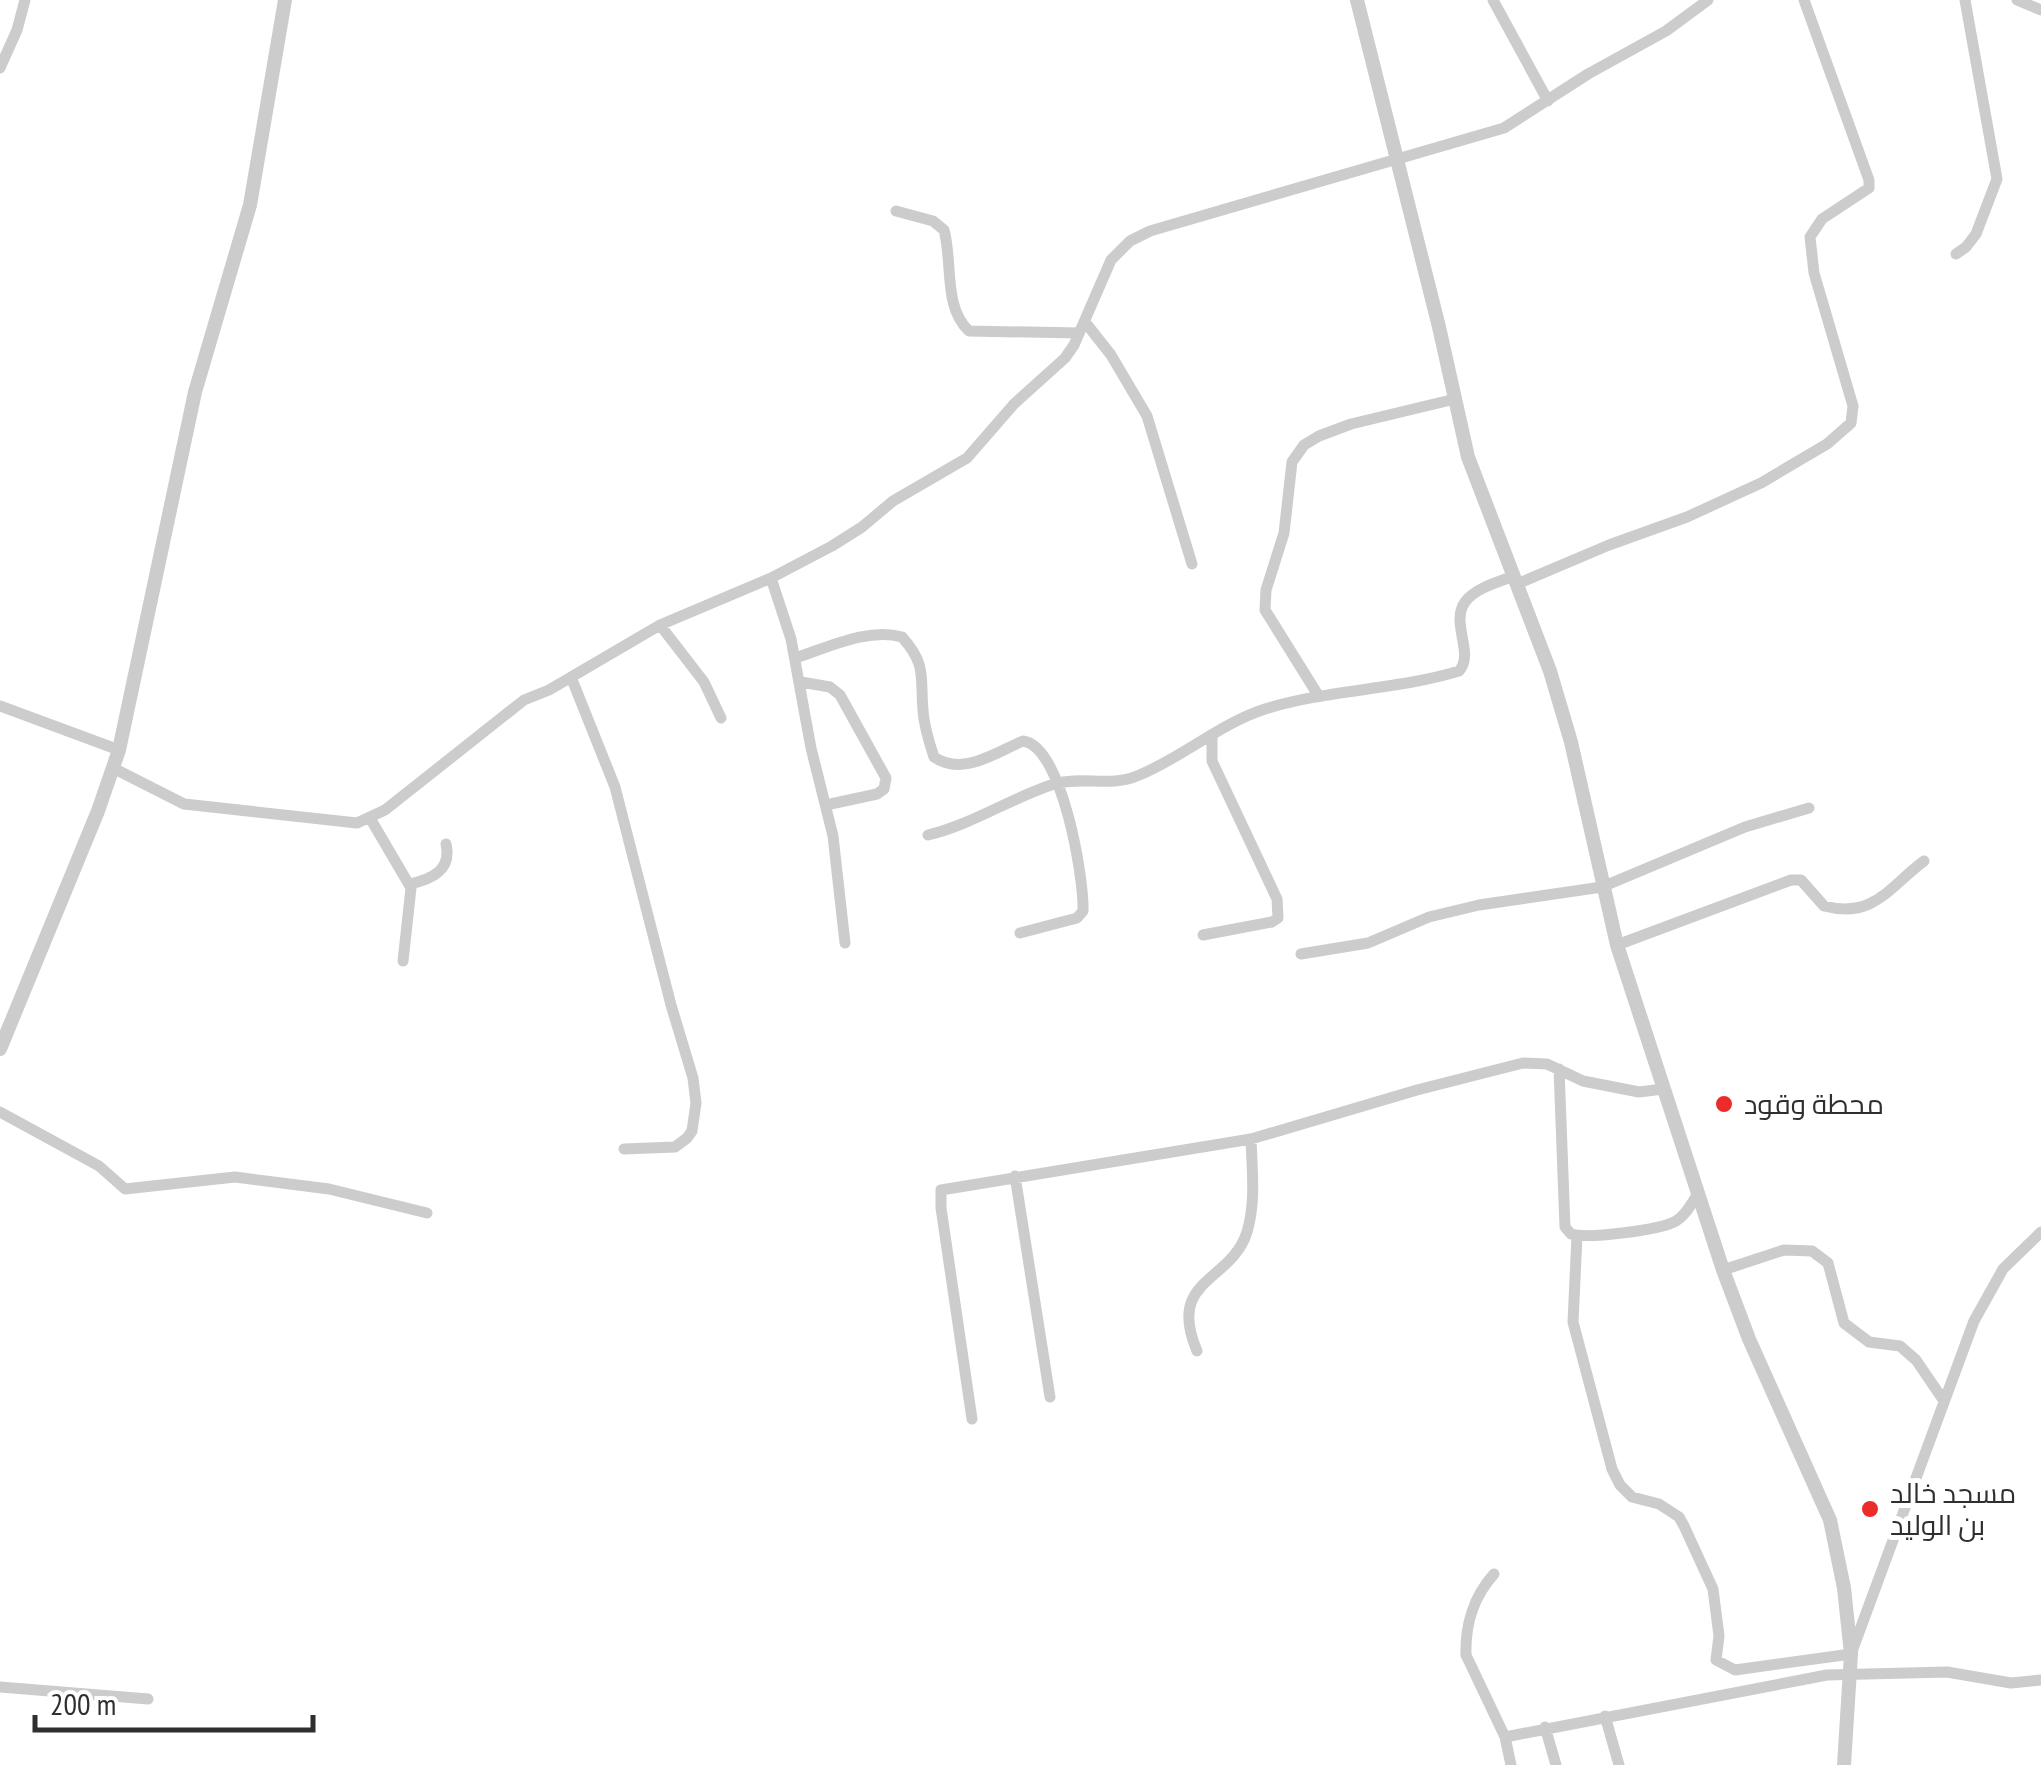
<svg xmlns="http://www.w3.org/2000/svg" width="2041" height="1765" font-family="'PT Sans Narrow',Cairo,sans-serif">
<style>
.lines{fill:none;stroke-linecap:round;stroke-linejoin:round}
.minor{stroke:#ccc;stroke-width:11}
.tertiary{stroke:#ccc;stroke-width:14}
.poi-dot{fill:#ec2b2b;stroke:#fff;stroke-width:4}
.labels{text-anchor:middle;stroke-width:10;stroke-linejoin:round;paint-order:stroke}
.poi-label{font-size:28px;fill:#2f2f2f;stroke:#fff;text-anchor:start}
</style>
<rect width="100%" height="100%" fill="#fff"/>
<g class="lines">
<path class="minor" d="M1493,0L1548,101
M2017,0L2041,10
M0,68L17,30L25,0
M896,211L933,221L944,230C953,262 943,307 969,331L1079,333
M1956,254L1966,247L1976,234L1997,179L1965,0
M1085,322L1111,355L1147,416L1192,564
M771,578L791,639L811,748L833,836L845,943
M1517,584L1609,545L1687,517L1761,483L1827,444L1851,423L1853,406L1814,273L1810,237L1822,219L1869,188V180L1804,0
M660,625L704,682L721,718
M795,658C827,648 868,627 902,637C927,665 920,676 923,710C924,726 929,742 934,757C963,777 996,752 1023,741C1062,746 1084,877 1083,911L1077,918L1020,933
M571,677L615,787L671,1005L693,1078L696,1103L692,1131L687,1138L675,1147L624,1149
M801,682L830,687L840,695L886,778L884,789L877,794L826,805
M1318,695L1265,610L1266,590L1284,533L1292,462L1304,445L1319,436L1351,424L1455,399
M0,706L119,750
M113,768L184,804L357,823L385,810L524,700L549,690L660,625L771,578L832,546L862,527L893,501L967,458L1014,404L1065,358L1074,345L1111,260L1130,241L1150,231L1504,128L1588,74L1666,31L1708,0
M370,818L411,888L403,961
M928,835C973,824 1011,798 1054,784C1082,776 1111,787 1137,776C1182,758 1219,724 1265,709C1330,689 1397,690 1459,671C1475,654 1450,623 1465,602C1475,588 1498,582 1514,576
M410,884C432,879 452,870 446,844
M1203,935L1272,922L1278,918L1277,899L1212,761V735
M1617,945L1791,880H1801L1824,906C1874,919 1889,887 1924,861
M1301,954L1368,943L1429,917L1479,905L1602,887L1745,827L1809,808
M1559,1069L1565,1227L1571,1234C1588,1239 1661,1230 1676,1221C1686,1215 1691,1204 1697,1195
M0,1112L99,1166L125,1189L235,1177L329,1189L427,1213
M1015,1176L1050,1397
M1577,1236L1573,1322L1612,1469L1620,1485L1632,1497L1659,1504L1679,1517L1684,1526L1713,1589L1719,1636L1716,1660L1735,1670L1851,1654L1974,1321L2003,1269L2041,1232
M1723,1270L1784,1250L1812,1251L1828,1263L1844,1323L1869,1342L1900,1346L1916,1360L1944,1401
M1197,1351C1166,1278 1231,1283 1247,1232C1256,1202 1252,1170 1251,1139
M972,1419L941,1208V1190L1251,1139L1417,1090L1523,1063L1547,1064L1583,1081L1639,1092L1663,1089
M1494,1574C1474,1596 1465,1625 1466,1655L1505,1737L1511,1765
M0,1687L148,1699
M1605,1716L1619,1765
M1545,1727L1556,1765
M1505,1737L1827,1675L1947,1672L2011,1683L2041,1680"/>
<path class="tertiary" d="M1357,0L1439,327L1468,457L1550,671L1571,742L1617,945L1723,1270L1749,1339L1830,1520L1844,1588L1851,1654L1844,1765
M0,1049L98,811L119,750L195,392L250,205L285,0"/>
</g>
<g class="poi-dot">
<circle cx="1724" cy="1104" r="10"/>
<circle cx="1870" cy="1509" r="10"/>
</g>
<g class="labels">
<g class="poi-label">
<text x="1744" y="1114">محطة وقود</text>
<text x="1890" y="1503">مسجد خالد<tspan x="1890" dy="32">بن الوليد</tspan></text>
</g>
</g>
<path d="M35 1715v15h278v-15" fill="none" stroke="#2f2f2f" stroke-width="5"/>
<text x="50" y="1715" font-size="30" fill="#2f2f2f" stroke="#ffffff" stroke-width="8" paint-order="stroke">200 m</text>
</svg>
